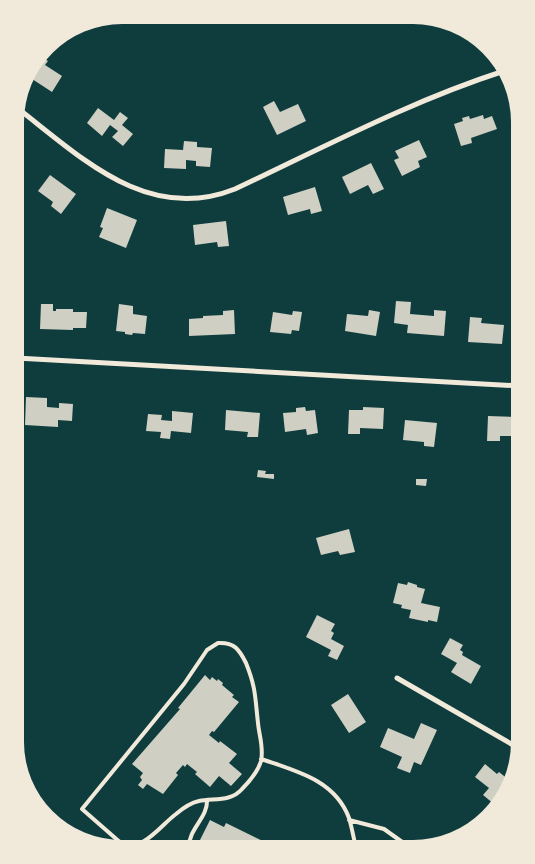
<svg xmlns="http://www.w3.org/2000/svg" width="535" height="864" font-family="'Exo 2',sans-serif">
<style>
.building{fill:#cfcfc3}
.lines{fill:none;stroke-linecap:round;stroke-linejoin:round}
.service{stroke:#f1e9da;stroke-width:4}
.minor{stroke:#f1e9da;stroke-width:5}
</style>
<rect width="100%" height="100%" fill="#0f3d3e"/>
<path class="building" d="M40,56L48,61L45,65L62,76L52,92L26,75Z
M274,101L280,112L298,104L306,121L277,135L263,107Z
M516,103L520,121V131L510,105Z
M98,108L114,120L120,112L128,118L122,125L133,134L123,146L112,137L118,131L110,125L102,136L87,123Z
M483,115L484,119L492,116L497,129L471,138L472,143L461,146L454,124L463,121L462,118L469,116L470,119Z
M419,140L427,157L418,161L420,167L402,176L394,160L399,158L395,151Z
M184,141L197,142V147L212,148L210,167L196,166V161L186,160V169L164,168L165,149L183,150Z
M16,148L22,152L16,159Z
M371,163L384,189L373,194L368,185L350,194L342,177Z
M50,175L76,194L61,214L51,206L53,202L38,191Z
M315,187L322,211L311,214L310,209L288,215L283,197Z
M107,208L137,220L126,248L99,237L103,228L100,227Z
M226,221L229,246L218,247L217,242L195,245L193,225Z
M396,301L411,302L410,314L434,316V310L446,311L444,336L407,333L408,325L394,323Z
M41,304H53V311H56V309H73V312H87L86,328H73V330L40,329Z
M119,304L133,306V314L147,316L145,334L133,333L132,335L125,334V332L116,331Z
M234,310L235,334L189,336V319L203,318V316L223,315V311Z
M369,310L380,312L376,336L345,331L347,314L368,316Z
M293,311L302,312L299,331L292,330L291,334L270,332L273,312L292,315Z
M470,317L482,318L481,323L504,325L502,344L468,342Z
M26,397L47,398V407L59,408V403L73,404L72,421L58,420V427L25,425Z
M305,407L306,411L315,410L318,433L307,435L306,429L285,432L283,413L296,412V408Z
M363,407L384,408L383,429L360,428V434H348L349,410H363Z
M226,410L260,413L258,437H247L248,432L225,430Z
M172,411L193,413L191,433L171,431L170,439L160,438L161,432L146,431L148,414L162,415L161,420L172,421Z
M488,416L520,417V436H500V441H487Z
M405,420L437,423L434,447L424,446V442L403,440Z
M258,470L266,471L265,474H274V479L257,477Z
M416,479H427L426,486L416,485Z
M349,529L355,552L340,555L338,551L321,555L316,538Z
M408,582L417,585V587L425,589L421,603L440,607L437,622L428,620V622L409,618L411,610L401,608L402,605L393,603L398,583L407,585Z
M317,615L335,624L331,631L334,633L331,639L344,646L337,660L328,656L331,650L306,637Z
M450,638L463,645L460,650L463,652L462,655L481,666L471,684L451,672L457,663L441,654Z
M205,675L210,680L212,677L217,681L218,679L223,683L222,685L234,695L232,697L239,702L214,732L212,731L209,735L219,743L220,741L237,754L229,763L242,774L231,786L219,776L210,787L195,774L197,772L187,764L185,767L183,765L176,773L178,775L163,794L147,784L143,789L138,785L142,780L140,777L143,773L132,764L180,709L178,708Z
M348,694L366,722L349,733L331,705Z
M421,723L437,730L421,765L414,762L410,773L397,768L402,757L380,747L388,728L414,739Z
M485,764L497,774L499,772L509,780L502,796L494,804L483,795L489,788L475,777Z
M210,820L224,827L226,823L279,849L201,848L197,846Z"/>
<g class="lines">
<path class="service" d="M218,643C234,642 239,649 246,663C256,688 255,697 258,723C259,735 264,748 261,761C258,771 249,782 242,789C231,802 214,798 199,801C190,803 183,808 176,814C161,825 143,852 122,844L82,809L184,684L207,650Z
M261,759C296,771 335,780 349,818C352,828 354,839 356,849
M349,820L384,829L412,849
M189,848C188,829 208,818 207,800
M341,849H353"/>
<path class="minor" d="M16,107C81,157 147,224 235,189C324,147 411,101 504,71
M16,358L520,386
M397,678L520,749"/>
</g>
<path d="M0 0H535V864H0ZM122 24H413A98 98 0 0 1 511 122V742A98 98 0 0 1 413 840H122A98 98 0 0 1 24 742V122A98 98 0 0 1 122 24Z" fill="#f1e9da" fill-rule="evenodd"/>
</svg>
